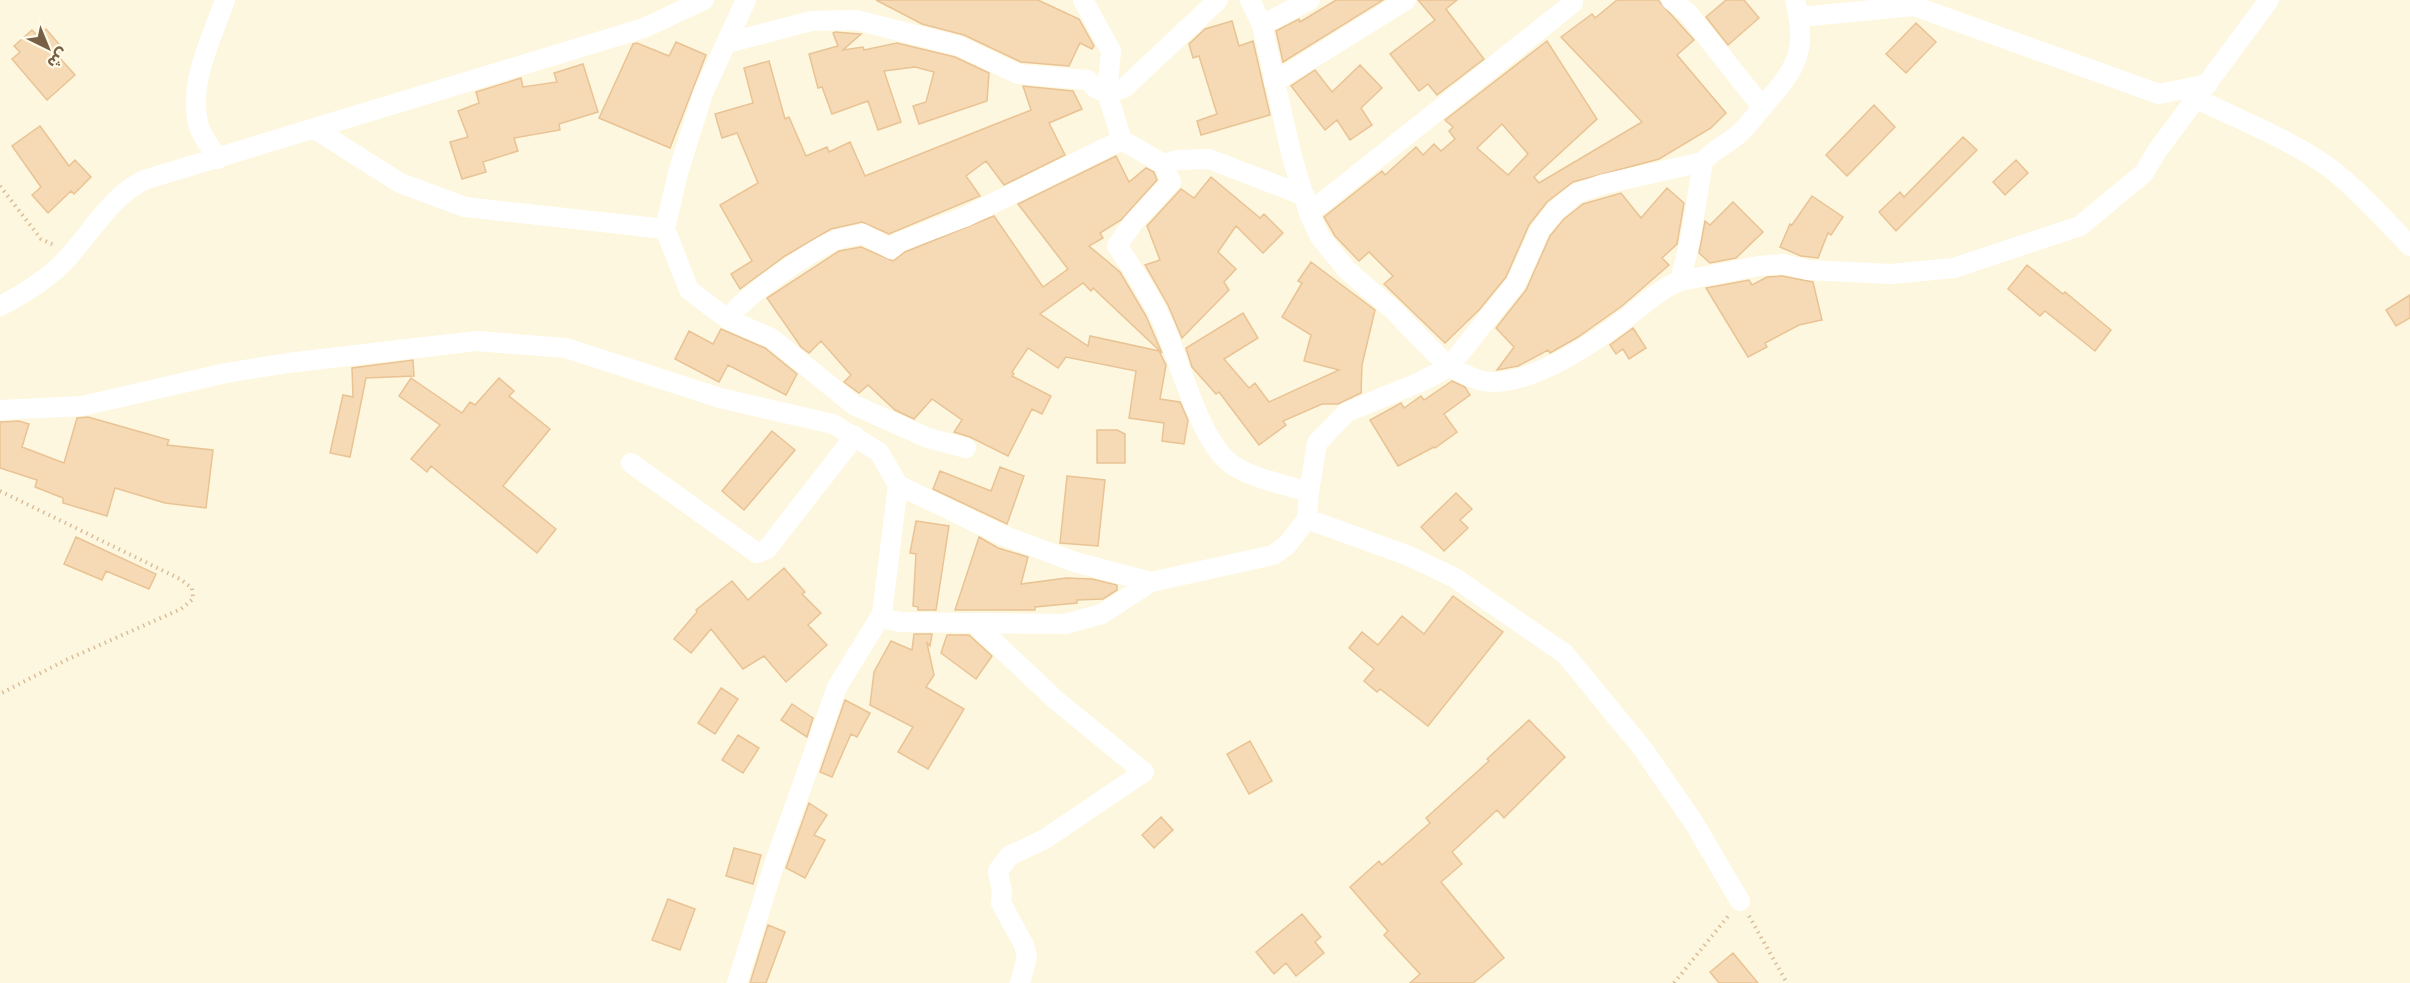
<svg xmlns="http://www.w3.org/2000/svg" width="2410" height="983" font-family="'Titillium Web','Noto Sans Arabic',sans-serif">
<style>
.building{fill:#f5dab5;stroke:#e9c394;stroke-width:1.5;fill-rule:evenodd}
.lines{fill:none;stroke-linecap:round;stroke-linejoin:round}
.path{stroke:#dabd98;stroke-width:4;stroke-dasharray:1.5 4.5;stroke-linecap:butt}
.street{stroke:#fff;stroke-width:20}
</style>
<rect width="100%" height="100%" fill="#fef7df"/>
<path class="building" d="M876,0H1038L1079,19L1094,46L1092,49L1080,43L1069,66L1021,62L964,35L922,24Z
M1336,0H1383L1283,62L1276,31L1299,19L1300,22Z
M1418,0H1457L1446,9L1484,59L1437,95L1428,84L1419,91L1390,54L1435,20Z
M1617,0H1658L1694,40L1677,55L1726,113L1711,128L1659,159L1573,182L1547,202L1529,225L1506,277L1479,310L1445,343L1384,284L1393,276L1369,252L1359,261L1335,236L1324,217L1382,171L1385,175L1416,147L1423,155L1434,144L1441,151L1455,139L1449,131L1453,127L1445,120L1547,41L1597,119L1534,177L1539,183L1642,122L1561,37L1592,14L1595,18ZM1502,124L1528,154L1508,175L1477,148Z
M1726,0H1744L1759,18L1728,45L1706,17Z
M1232,21L1239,46L1253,41L1270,115L1201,135L1197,121L1217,114L1199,56L1193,58L1189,44L1205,29Z
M1916,23L1936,42L1906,73L1886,54Z
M46,29L64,50L58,56L75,75L47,100L12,59L20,52L14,46L32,30L38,36Z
M835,32L861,34L843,50L863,47L864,50L897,43L955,57L989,73L987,101L919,124L913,106L926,102L934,72L915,67L884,71L901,122L878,130L868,101L832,114L822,87L818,88L809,54L838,46L833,33Z
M676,42L706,55L670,148L599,118L633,44L637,43L669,56Z
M769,61L785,119L789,117L806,156L827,147L829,152L850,142L865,176L1031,110L1023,86L1073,91L1082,109L1049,123L1065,155L1004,185L986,161L966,176L980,196L889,234L862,222L831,229L785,256L740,289L731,274L752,261L720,205L758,183L737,133L722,138L715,114L753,103L744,68Z
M583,64L598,112L559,124L560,130L514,138L518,151L483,162L486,172L462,179L450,142L468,137L458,111L479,103L476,92L521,78L523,87L557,82L554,73Z
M1360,65L1382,88L1361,108L1372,125L1350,140L1337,120L1325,130L1291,86L1315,70L1332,92Z
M1874,105L1895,127L1847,176L1826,155Z
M40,126L69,166L75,160L91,177L74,194L71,191L48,213L32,195L41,187L12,146Z
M1963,137L1977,150L1896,231L1879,212L1900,192L1904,197Z
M1116,156L1129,182L1146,168L1154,172L1157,180L1121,220L1100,233L1103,238L1089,246L1120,272L1146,316L1162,353L1093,288L1091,291L1083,283L1040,314L1088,346L1090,336L1159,351L1166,365L1160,399L1180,402L1188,420L1184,444L1162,441L1164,423L1129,418L1136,371L1066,357L1058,368L1028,348L1012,372L1014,374L1012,376L1051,396L1042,414L1032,409L1008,456L970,437L954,432L962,420L932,399L914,419L895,410L868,385L859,393L844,382L851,375L821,341L809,353L801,347L767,298L839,251L861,247L893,261L905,252L994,216L1043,287L1068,269L1018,204Z
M2016,160L2028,173L2005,195L1993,182Z
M1211,177L1260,218L1264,214L1283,233L1263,253L1236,226L1218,252L1236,269L1224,282L1229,290L1182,338L1168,305L1145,265L1160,260L1147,226L1181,189L1194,198Z
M1667,188L1684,203L1677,244L1662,258L1669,265L1622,306L1578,337L1550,353L1548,350L1518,366L1497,370L1514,347L1496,328L1526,290L1550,236L1564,219L1583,204L1621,193L1641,218Z
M1812,196L1843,217L1831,235L1828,233L1818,258L1801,256L1780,247L1790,224L1792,225Z
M1733,202L1763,232L1736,258L1710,263L1699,253L1705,221L1710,225Z
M1311,262L1375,310L1362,365L1361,393L1338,404H1322L1283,421L1286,425L1259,445L1219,392L1216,394L1192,367L1186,348L1243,313L1258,338L1224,359L1249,388L1255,383L1269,402L1339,370L1304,361L1311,335L1282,317L1302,283L1298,281Z
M2027,265L2063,294L2065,292L2111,330L2095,351L2045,311L2040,316L2008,289Z
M1782,276L1813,282L1822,320L1799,325L1765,343L1767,347L1748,357L1706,288L1749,280L1752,285L1767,277Z
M2410,295V318L2396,326L2386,310Z
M1633,328L1646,348L1629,359L1623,349L1616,354L1610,345Z
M721,329L765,348L797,374L786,395L728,365L719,382L675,359L689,331L713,344Z
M413,360L414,376L366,378L350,457L330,453L343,395L353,397L352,368Z
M411,378L462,413L470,402L475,405L499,378L514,391L509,396L550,429L503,486L556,529L537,553L431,466L427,472L411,459L440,425L399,396Z
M1452,381L1465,387L1470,395L1444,414L1457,432L1435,448L1434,447L1398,466L1370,420L1401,403L1404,408L1421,396L1424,400Z
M88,417L169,440L167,445L213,450L206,508L165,503L115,488L107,516L63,503V498L35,487L37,480L0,468V422L19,421L29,424L22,447L64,463L77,418Z
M1097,430H1117L1125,434V463H1097Z
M772,431L795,450L744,510L722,491Z
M1000,467L1024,476L1007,524L933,489L940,471L991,491Z
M1067,476L1105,480L1098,546L1060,543Z
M1456,493L1472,509L1460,520L1468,528L1444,551L1421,527Z
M916,521L949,526L936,610H918V607L913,606L916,554L910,553Z
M76,537L156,574L149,589L106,571L102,580L64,564Z
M979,537L998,548L1028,557L1021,584L1066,578L1092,579L1117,585V590L1103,599L1077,600V603L1035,607V610H955Z
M784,568L805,592L802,594L821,613L808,625L827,645L786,682L764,656L743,669L711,629L691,653L674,639L697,612L696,610L732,581L748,600Z
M1453,596L1503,632L1428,726L1380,689L1377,692L1364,681L1374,669L1349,648L1362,632L1378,645L1402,616L1424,634Z
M914,634H932L930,646L927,643L934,675L926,687L964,709L928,769L898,752L913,727L870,705L874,672L891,641L912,650Z
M947,635H969L992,656L976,679L941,653Z
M721,688L738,699L715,734L698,723Z
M845,700L870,713L857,737L851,734L832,777L820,772Z
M792,704L813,718L807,737L781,720Z
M1529,720L1565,757L1504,818L1497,810L1452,852L1462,864L1441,882L1504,958L1473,983H1410L1420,974L1384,935L1388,931L1350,887L1379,861L1382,865L1430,823L1426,818L1489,761L1487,759Z
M738,735L759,748L743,773L722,760Z
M1250,741L1272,781L1249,794L1227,754Z
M809,803L827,815L814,835L825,840L805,878L786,868Z
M1161,817L1173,830L1154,848L1142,835Z
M734,848L761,855L753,884L726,876Z
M668,899L695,909L680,950L652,940Z
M1302,914L1321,937L1315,942L1324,953L1296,976L1286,963L1274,974L1256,952Z
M768,925L785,932L766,983H750Z
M1733,953L1758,983H1719L1710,972Z"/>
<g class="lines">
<path class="path" d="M0,186L41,239L56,246
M0,491L180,579L192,588L193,599L181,609L66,660L0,694
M1749,916L1787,983
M1674,983L1729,915"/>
<path class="street" d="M746,0L703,93L678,173L665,229L689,290L729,320C735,301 811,252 831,242C841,237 852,236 863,234L891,249L899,242L965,217L1122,140
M1083,0L1111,51L1107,93L1122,140L1163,164L1171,182L1133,223L1117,246C1134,270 1149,294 1162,321C1179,358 1199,440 1231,464C1253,479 1283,484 1309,492
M1250,0L1262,25L1292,157L1309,213L1320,237L1347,270L1392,309L1449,367L1516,283L1540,230L1555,211L1577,193L1604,184L1703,162
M1671,0L1687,12L1762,107
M1799,17L1914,6L2159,94L2208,84
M1262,25L1310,0
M727,43L811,21L856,20L959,46L1018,74L1088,80L1095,88L1107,93L1124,88L1218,0
M1274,82L1406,0
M2197,99C2242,121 2294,141 2335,172C2362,194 2386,221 2410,246
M315,129L400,183L465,207L665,229
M218,159C212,149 203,138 199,127C187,85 212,38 225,0
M1163,164L1177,160L1209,159L1305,196
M1309,213L1573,3
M1680,281L1759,266L1783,264L1808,270L1891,274L1954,268L2080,226L2144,173L2157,151L2269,0
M0,306C22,295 43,282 61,265C90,236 107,199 144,180L644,28L704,0
M729,320L771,338L854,405L928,438L966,448
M0,410L82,406L226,373L288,363L476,341L566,348L720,398L833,424L879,452L898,485L882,614L837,687L776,859L737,983
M631,463L757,553L767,549L855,436
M898,485L1002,535L1075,562L1151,582
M1307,519L1409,556L1455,578L1565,654L1643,749L1694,823L1740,901
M882,614L886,619L900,622L1065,624L1102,614L1151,582L1273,555L1287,545L1307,519L1309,492L1317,443L1347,412L1420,382L1449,367C1460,371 1472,379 1483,381C1523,388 1581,351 1613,328C1636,312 1654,292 1680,281L1690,241L1703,162C1713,149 1728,144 1740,133C1749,125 1756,114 1764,105C1797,68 1808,50 1795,0
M974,623L1057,701L1144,772L1045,839L1009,856L998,871L1002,892L1001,903L1024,945L1027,957L1020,983"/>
</g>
<g transform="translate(48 48) rotate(137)" stroke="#fffae7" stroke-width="4.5" paint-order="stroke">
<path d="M0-4.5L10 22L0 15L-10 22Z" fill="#765f45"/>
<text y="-9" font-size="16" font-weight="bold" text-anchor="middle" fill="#765f45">ش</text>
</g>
</svg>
